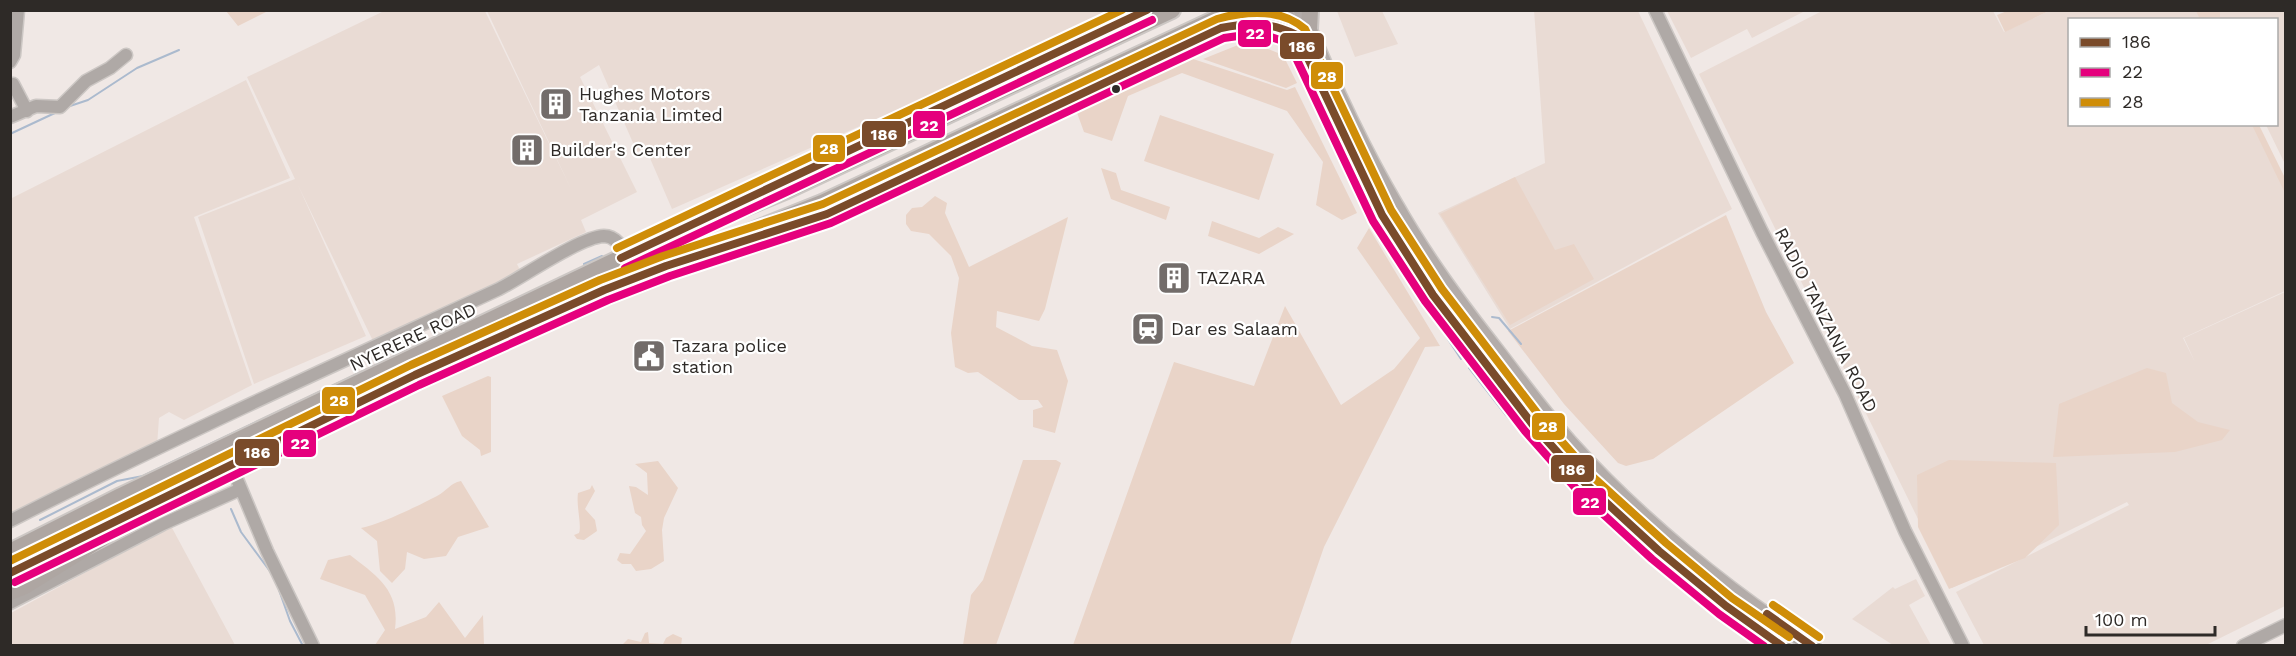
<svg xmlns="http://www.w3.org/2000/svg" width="2296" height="656" font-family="'Work Sans',sans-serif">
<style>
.built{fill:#e9dbd4}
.green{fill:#e9d4c8}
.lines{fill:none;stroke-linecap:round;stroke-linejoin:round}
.stream{stroke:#abbace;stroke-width:2}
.minor-casing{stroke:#ccc7c4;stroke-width:15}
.major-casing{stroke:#ccc7c4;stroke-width:18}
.highway-casing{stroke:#ccc7c4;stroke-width:20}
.minor{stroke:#afa9a6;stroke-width:12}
.major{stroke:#b3aca9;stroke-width:15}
.highway{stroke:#aea6a2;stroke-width:16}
.bus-1-casing{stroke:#fff;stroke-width:12}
.bus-2-casing{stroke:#fff;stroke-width:12}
.bus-3-casing{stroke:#fff;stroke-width:12}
.bus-1{stroke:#7a4b2a;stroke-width:8}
.bus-2{stroke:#e5007d;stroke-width:8}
.bus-3{stroke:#cf8d08;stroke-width:8}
.bus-dot{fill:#2e2a27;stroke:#fff;stroke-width:2}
.labels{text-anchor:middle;stroke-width:4.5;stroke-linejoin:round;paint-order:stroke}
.poi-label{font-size:18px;fill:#2e2a27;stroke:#fff;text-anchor:start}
.street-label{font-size:18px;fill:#2e2a27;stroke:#fff}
.line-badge{stroke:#fff;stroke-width:2}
.badge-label{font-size:16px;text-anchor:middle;font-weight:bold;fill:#fff}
</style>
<rect width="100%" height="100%" fill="#f0e8e5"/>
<path class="built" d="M1534,10L1638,11L1732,209L1510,329L1438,213L1545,163Z
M2217,10L2285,11V164L2266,125L2276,124V20L2218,19Z
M384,11H485L572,191L487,11H1114L996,66L672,209L646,149L637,152L599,65L580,77L637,192L581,220L586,232L517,264L521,272L373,341L298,185L366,336L254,384L198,217L295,179L247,77Z
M1337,11H1382L1398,44L1355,57Z
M1667,11H1805L1752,38L1747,29L1691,58Z
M1822,11H1993L2004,32L2049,11H2200L2205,19L2070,20V124L2256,125L2285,184V291L2183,338L2195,362L2184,338L2285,292V606L2206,645H1984L1956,592L2129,505L2127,502L1952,588L1699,74Z
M246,80L290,178L194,217L252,385L184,420L169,412L159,418L157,446L10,515V199Z
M171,526L235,645L11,646V613Z
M1916,579L1925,596L1909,605L1931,645H1893L1852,619L1893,587L1895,589Z"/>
<path class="green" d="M226,11H268L238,26Z
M2007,11V10L2049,11L2005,32L1997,15Z
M2196,11H2220V19H2200Z
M1248,41L1283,55L1297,83L1286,88L1203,59Z
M1187,57L1287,90L1295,87L1357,213L1342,220L1316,205L1323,162L1287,111L1182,73L1128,96L1112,141L1084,132L1076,110Z
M1160,115L1274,154L1259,200L1144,161Z
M2252,125H2259L2285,178V193Z
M1101,168L1116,173L1121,190L1170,207L1166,220L1111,199Z
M1515,177L1555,250L1574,244L1594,279L1510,325L1440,214Z
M935,196L947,203L945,213L969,267L1068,217L1045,309L1039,321L997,311L996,327L1032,346L1057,350L1068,381L1055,433L1033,427V410L1043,407L1038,400H1019L978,372L968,373L955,367L951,333L959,278L951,256L929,234L911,231L906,224V215L912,208L922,207Z
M1726,215L1766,312L1794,363L1653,459L1626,466L1618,463L1564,404L1508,331Z
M1212,221L1259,238L1278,227L1294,234L1259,254L1208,236Z
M1369,228L1440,346L1425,347L1324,547L1290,645H1073L1174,362L1254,386L1285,306L1341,405L1394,369L1420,338L1357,248Z
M2147,368L2166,373L2172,403L2198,422L2230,430L2222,440L2175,452L2053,457L2059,404Z
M488,376L491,377V452L481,456L480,450L462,436L442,396Z
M1023,460H1056L1061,463L996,645H963L971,595L983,580Z
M1949,460L2056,463L2059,525L2025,558L1949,589L1918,527L1917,475Z
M658,461L678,488L664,518L662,530L664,561L651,569L636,571L631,564H622L617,560L620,553L630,554L646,531L642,525L641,517L635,513L629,486L636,487L648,495L647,473L635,464Z
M461,481L489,527L458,537L446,556L424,559L407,552L405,569L392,583L380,571L377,541L361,528C381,524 418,506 437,496C447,491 450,483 461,481Z
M592,485L595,491L585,509L595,520L597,531L584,540L577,539L574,535L579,533C582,525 576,506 578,493L590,489Z
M350,555C377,576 400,590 395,629L426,617L439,602L465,638L483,615L484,645H375L385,630L365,595L320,579L328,560Z
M648,632L649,643L663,644L666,638L673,634L682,638L681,646L622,645L628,639L641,642L645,633Z"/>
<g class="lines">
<path class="stream" d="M1289,40L1313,88
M1138,76L1242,29
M67,107L88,100L137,68L179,50
M10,134L57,112
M637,240L667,225
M1391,243L1413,286L1461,359
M584,264L602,256
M1492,317L1499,318L1521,344
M1469,368L1505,414L1574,486
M321,430L666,276L771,242L845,213
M1584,496L1627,533
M231,509L241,532L272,574
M40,520L117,481L143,476L395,356
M1676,575L1687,586
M279,590L290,621L303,646
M1699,595L1715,607
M1751,633L1768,646"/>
<defs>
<path id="minor" d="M1655,10L1762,232L1845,394L1905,531L1963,646
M10,62L14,55L18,10
M13,84L27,111
M10,117L36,106L60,107L86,81L110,68L126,55
M241,439L233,451L236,477L267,551L313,646
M10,521C171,439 335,365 499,289C523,277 580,237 604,236C616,236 622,247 626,256
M10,603L163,524L241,489
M2243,646L2286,625"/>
<path id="major" d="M1284,10L1382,215L1433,295L1533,425L1586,484L1659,551L1726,606L1783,646
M1301,10C1329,77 1359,144 1396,206C1426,259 1462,307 1499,354C1522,384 1545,415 1570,443C1637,517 1728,593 1813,646"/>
<path id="highway" d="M1244,23C1265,19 1278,26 1297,35
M1223,27L1260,10
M1309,29L1310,10
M844,206L1133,71
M10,552L121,496L623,257L787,190L1172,10
M10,573L415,375L604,290L822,203L1235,10
M10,592L25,586L104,537L108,528"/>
</defs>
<use href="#minor" class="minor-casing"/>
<use href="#major" class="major-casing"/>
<use href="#highway" class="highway-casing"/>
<use href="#minor" class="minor"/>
<use href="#major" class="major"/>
<use href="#highway" class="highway"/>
<defs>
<path id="bus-1" d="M621,258L1147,10
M10,573L415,375L604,290L666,266L827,214L1221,28C1250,22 1270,22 1297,35L1382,215L1433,295L1533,425L1586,484L1659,551L1726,606L1782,646
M1767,614L1812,646"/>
<path id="bus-2" d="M625,268L1152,20
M15,582L419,385L608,300L670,276L831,223L1224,38L1259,33L1289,43L1373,221L1425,301L1525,431L1579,492L1652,559L1719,614L1764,646"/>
<path id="bus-3" d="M617,248L1122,10
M10,561L411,365L600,280L663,256L823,204L1217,19C1246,11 1281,8 1305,29L1391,210L1442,289L1541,418L1593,477L1666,543L1732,598L1789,637
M1773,605L1819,637"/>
</defs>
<use href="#bus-1" class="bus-1-casing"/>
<use href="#bus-2" class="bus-2-casing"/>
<use href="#bus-3" class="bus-3-casing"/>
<use href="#bus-1" class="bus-1"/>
<use href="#bus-2" class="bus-2"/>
<use href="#bus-3" class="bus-3"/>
</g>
<defs>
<symbol id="building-square" viewBox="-11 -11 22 22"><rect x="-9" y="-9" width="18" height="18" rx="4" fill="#726c6a" stroke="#fff"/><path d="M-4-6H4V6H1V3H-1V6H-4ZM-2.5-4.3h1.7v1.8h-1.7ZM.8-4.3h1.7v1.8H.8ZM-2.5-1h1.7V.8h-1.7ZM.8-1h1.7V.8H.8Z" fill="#fff"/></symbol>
<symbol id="station-square" viewBox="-11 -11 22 22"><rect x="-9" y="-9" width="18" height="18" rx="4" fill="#726c6a" stroke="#fff"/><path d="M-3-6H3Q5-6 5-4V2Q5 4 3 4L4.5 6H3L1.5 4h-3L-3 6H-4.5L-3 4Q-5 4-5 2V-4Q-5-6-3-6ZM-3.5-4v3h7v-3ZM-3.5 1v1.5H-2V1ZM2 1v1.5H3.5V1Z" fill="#fff"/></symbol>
<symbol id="civic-square" viewBox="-11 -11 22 22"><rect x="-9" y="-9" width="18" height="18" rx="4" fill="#726c6a" stroke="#fff"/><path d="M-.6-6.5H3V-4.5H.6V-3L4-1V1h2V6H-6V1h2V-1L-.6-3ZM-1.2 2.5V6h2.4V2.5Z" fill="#fff"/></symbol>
</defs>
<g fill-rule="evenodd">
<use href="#building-square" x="537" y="85" width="38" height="38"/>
<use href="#building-square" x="508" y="131" width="38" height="38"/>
<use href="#building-square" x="1155" y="259" width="38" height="38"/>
<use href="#station-square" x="1129" y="310" width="38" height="38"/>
<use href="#civic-square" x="630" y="337" width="38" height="38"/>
</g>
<circle class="bus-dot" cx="1116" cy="89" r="5"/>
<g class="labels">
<g class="poi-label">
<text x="579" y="100">Hughes Motors<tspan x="579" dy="21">Tanzania Limted</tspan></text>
<text x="550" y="156">Builder's Center</text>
<text x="1197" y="284">TAZARA</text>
<text x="1171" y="335">Dar es Salaam</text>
<text x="672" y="352">Tazara police<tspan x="672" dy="21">station</tspan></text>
</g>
<g class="street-label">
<text transform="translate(1826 320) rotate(63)" y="6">RADIO TANZANIA ROAD</text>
<text transform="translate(413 337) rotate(-25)" y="6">NYERERE ROAD</text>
</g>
</g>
<g class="line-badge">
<rect x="1237" y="19" width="35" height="29" rx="6" fill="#e5007d"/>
<rect x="1279" y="32" width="46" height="28" rx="6" fill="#7a4b2a"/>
<rect x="1310" y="61" width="34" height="29" rx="6" fill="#cf8d08"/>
<rect x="912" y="110" width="34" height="29" rx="6" fill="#e5007d"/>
<rect x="861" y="120" width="46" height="28" rx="6" fill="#7a4b2a"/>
<rect x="812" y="134" width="34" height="29" rx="6" fill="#cf8d08"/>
<rect x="321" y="386" width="35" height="29" rx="6" fill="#cf8d08"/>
<rect x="1531" y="412" width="35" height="29" rx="6" fill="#cf8d08"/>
<rect x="282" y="429" width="35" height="29" rx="6" fill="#e5007d"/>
<rect x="234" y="438" width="46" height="29" rx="6" fill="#7a4b2a"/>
<rect x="1550" y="454" width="45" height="29" rx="6" fill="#7a4b2a"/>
<rect x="1572" y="487" width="35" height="29" rx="6" fill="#e5007d"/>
</g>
<g class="badge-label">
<text x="1255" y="39">22</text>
<text x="1302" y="52">186</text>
<text x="1327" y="82">28</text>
<text x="929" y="131">22</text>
<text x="884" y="140">186</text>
<text x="829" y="154">28</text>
<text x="339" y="406">28</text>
<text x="1548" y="432">28</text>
<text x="300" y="449">22</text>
<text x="257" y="458">186</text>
<text x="1572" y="475">186</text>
<text x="1590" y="508">22</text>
</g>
<rect width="2296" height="656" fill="none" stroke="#2e2a27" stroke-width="24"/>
<rect x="2068" y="18" width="210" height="108" fill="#ffffff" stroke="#abaaa9" stroke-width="1.5"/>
<rect x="2080" y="38" width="30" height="9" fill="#7a4b2a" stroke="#abaaa9" stroke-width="1.5"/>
<text x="2122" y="48" font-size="18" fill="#2e2a27">186</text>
<rect x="2080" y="68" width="30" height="9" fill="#e5007d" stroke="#abaaa9" stroke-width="1.5"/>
<text x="2122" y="78" font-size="18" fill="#2e2a27">22</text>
<rect x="2080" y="98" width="30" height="9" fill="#cf8d08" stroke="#abaaa9" stroke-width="1.5"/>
<text x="2122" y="108" font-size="18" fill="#2e2a27">28</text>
<path d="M2086 626v9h129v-9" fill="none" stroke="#2e2a27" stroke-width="3"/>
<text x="2095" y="626" font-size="18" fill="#2e2a27" stroke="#ffffff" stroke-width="4.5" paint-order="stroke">100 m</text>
</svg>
